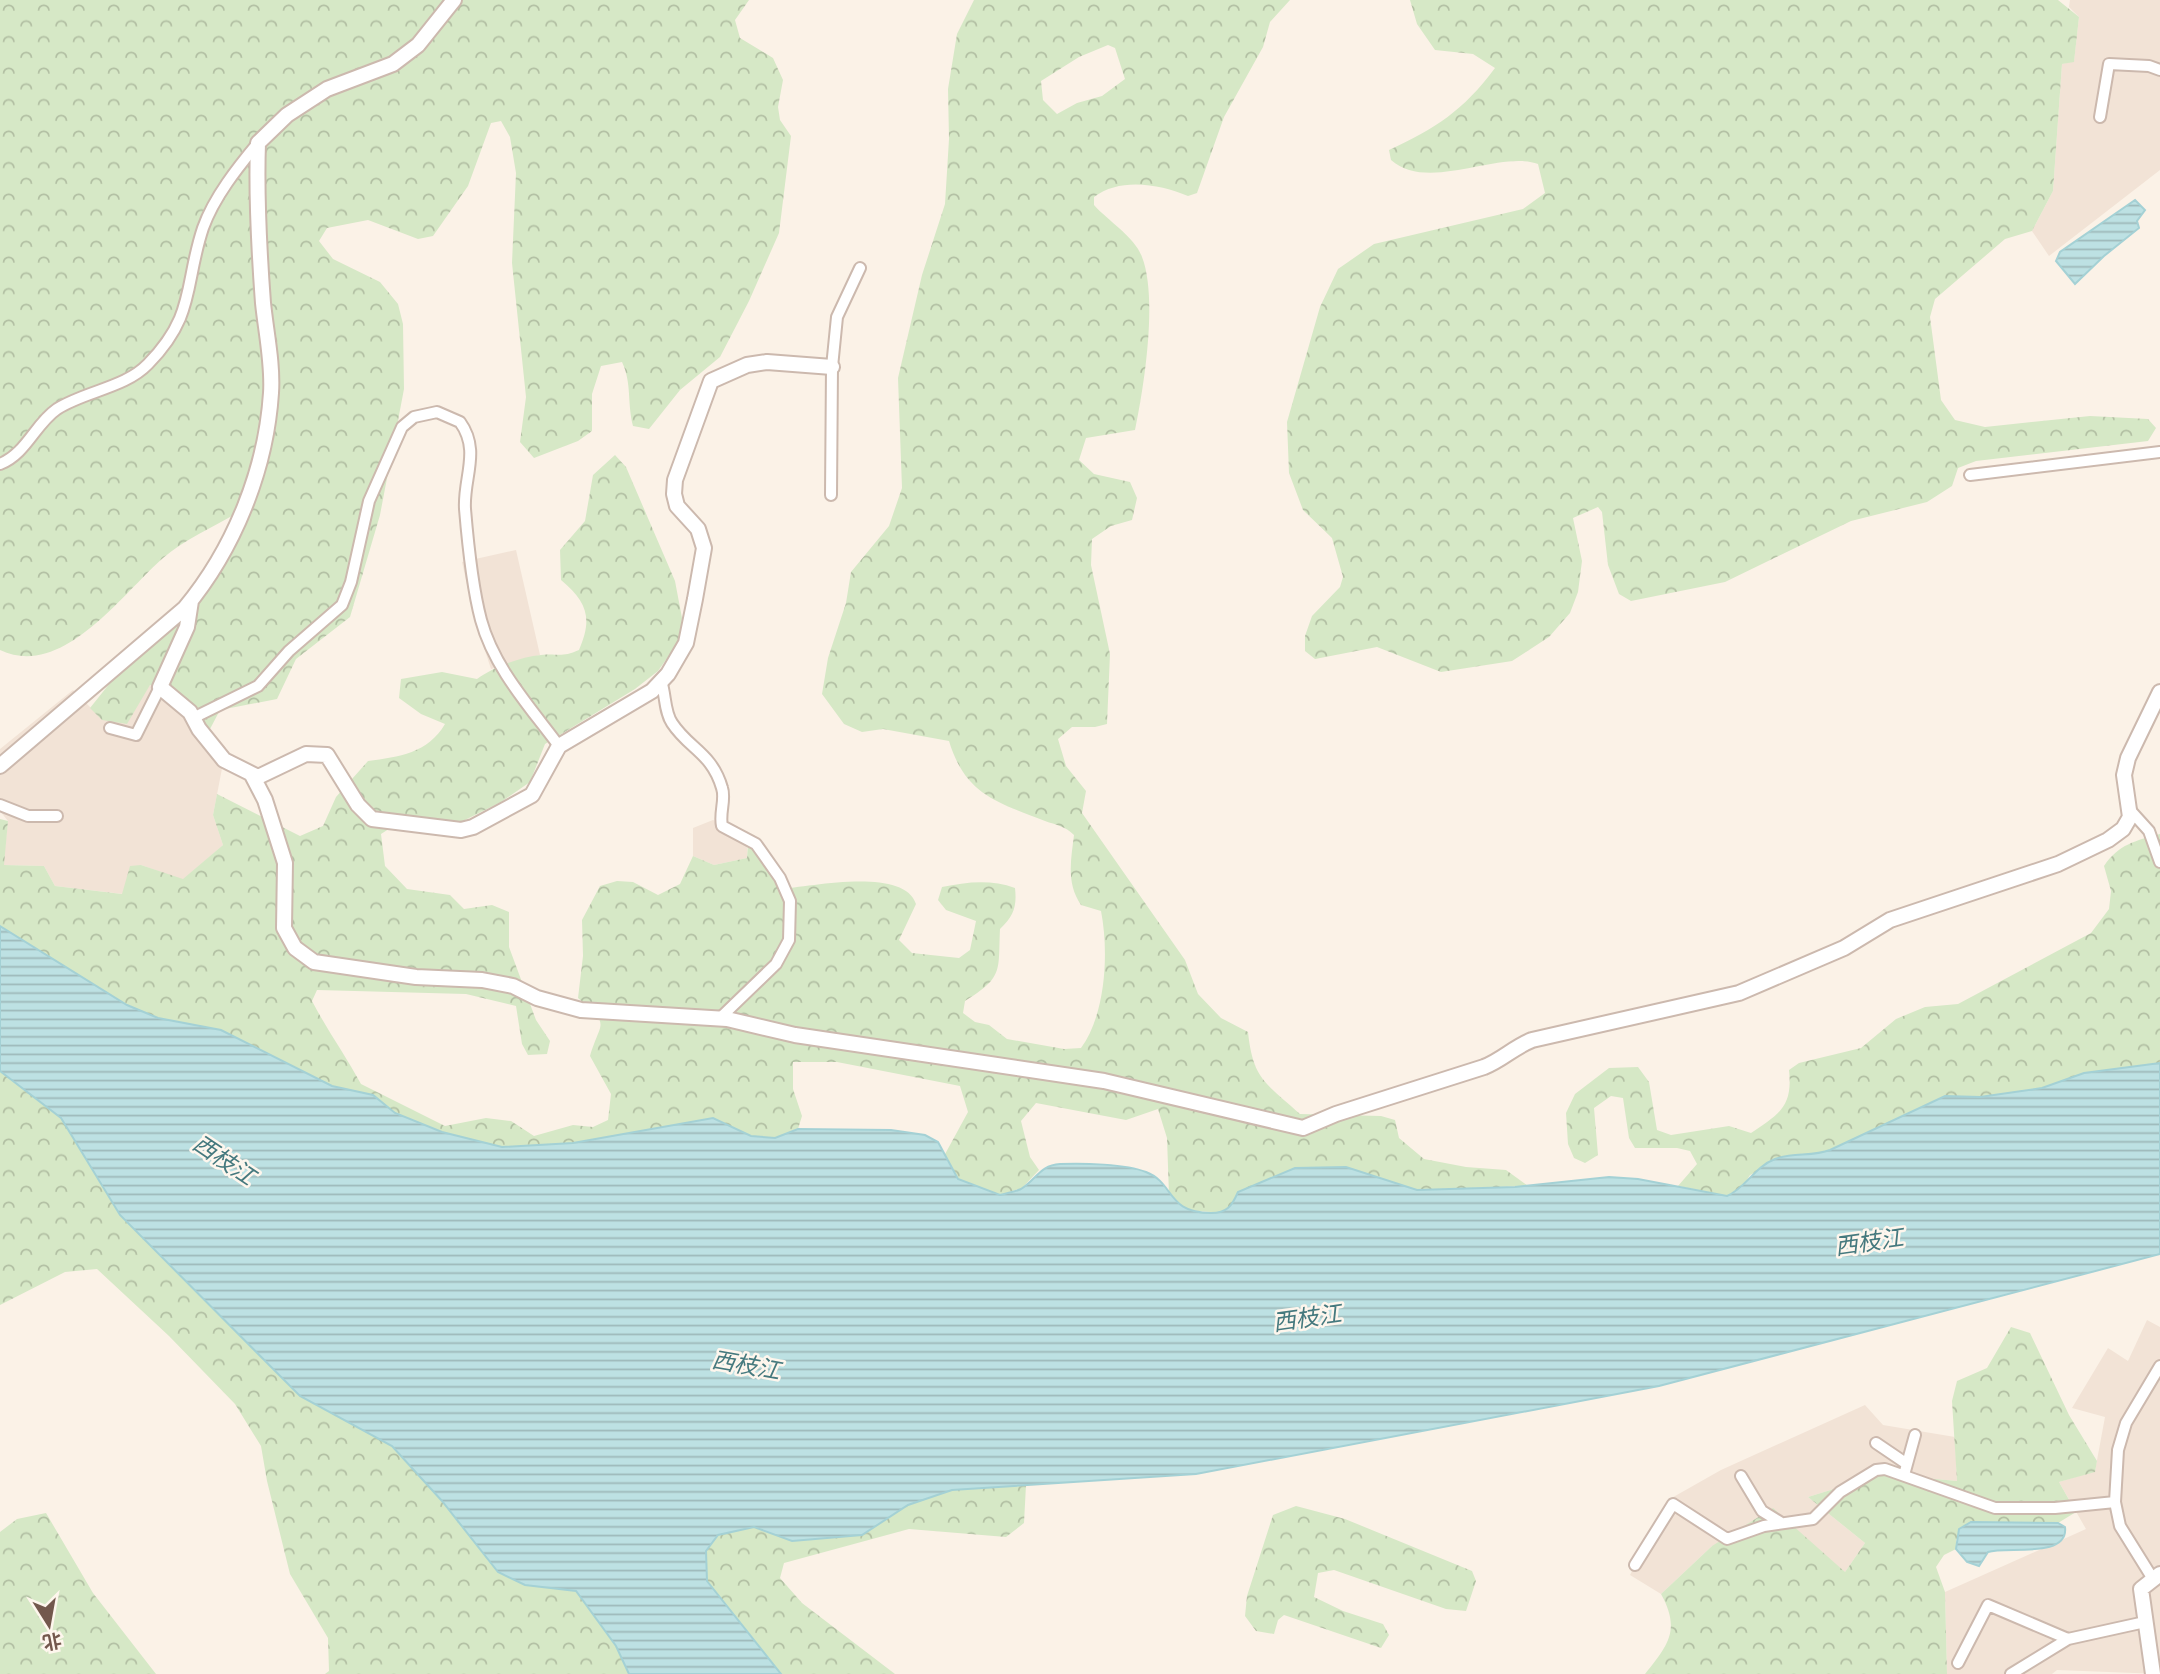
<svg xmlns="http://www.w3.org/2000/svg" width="2160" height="1674" font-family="'Noto Sans','Noto Sans SC',sans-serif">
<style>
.residential{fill:#f2e3d6}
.forest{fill:url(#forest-crowns);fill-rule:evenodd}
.water{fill:url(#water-rules);stroke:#a4d1d5;stroke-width:2}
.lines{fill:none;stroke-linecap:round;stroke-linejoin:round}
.minor-casing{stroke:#ccb9ae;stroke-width:14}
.tertiary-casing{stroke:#ccb9ae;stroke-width:18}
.minor{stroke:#fff;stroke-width:10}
.tertiary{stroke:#fff;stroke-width:14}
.labels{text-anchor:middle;stroke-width:5;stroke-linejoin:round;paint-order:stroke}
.water-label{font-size:23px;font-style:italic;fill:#45797e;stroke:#fef6ed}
</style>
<defs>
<pattern id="forest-crowns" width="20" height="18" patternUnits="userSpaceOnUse" patternTransform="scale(1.75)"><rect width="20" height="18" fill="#d6e8c6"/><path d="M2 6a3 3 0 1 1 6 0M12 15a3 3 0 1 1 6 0" fill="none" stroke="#b2bfa3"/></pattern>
<pattern id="water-rules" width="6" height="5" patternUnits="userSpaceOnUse" patternTransform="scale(1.75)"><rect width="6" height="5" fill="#bde1e3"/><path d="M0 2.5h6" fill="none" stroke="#9eb9ba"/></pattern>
</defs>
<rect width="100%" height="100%" fill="#fbf2e7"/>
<path class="residential" d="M2070,0H2160V170L2049,256L2032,231L2053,191L2062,64L2074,61L2079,17L2069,7Z
M516,550L540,655L491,669L474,617L462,562Z
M150,685L186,699L226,748L213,815L223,845L183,880L141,865L123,894L55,886L44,866L3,865L8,821L0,811V749L73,690L102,719Z
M713,820L748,832L747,858L714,865L693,856V828Z
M2147,1320L2160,1327V1674L2057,1670L2052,1674H1947L1945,1592L2086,1529L2059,1482L2095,1471L2105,1417L2072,1408L2108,1348L2128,1361Z
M1865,1405L1883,1425L1955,1437L1957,1481L1882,1474L1808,1497L1865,1543L1845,1572L1712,1546L1661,1594L1630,1575L1668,1500L1721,1470Z"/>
<path class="forest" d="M0,0H749L735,20L740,38L773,58L783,80L778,107L780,120L791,136L779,233L749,301L720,357L680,390L649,429L633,426C627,403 632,383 622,362L601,366L592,394V431L578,441L534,458L520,442L526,397L512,263L516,173L510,137L501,121L491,123L468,186L433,236L418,239L368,220L327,228L319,241L333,259L380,282L398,304L403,324L404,389L380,515L350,617L296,659L277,699L220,710L210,729L186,699L150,685L127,724L102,720L90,708L114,678L159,639L200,598L237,513C213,527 184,540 163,558C122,594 62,680 0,650Z
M974,0H1290L1270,22L1263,47L1224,117L1197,193L1188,196C1160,184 1120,177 1094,197V205C1108,221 1135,237 1142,257C1158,298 1144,387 1135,430L1086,438L1079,460L1094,474L1130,482L1137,498L1132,520L1111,526L1092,539L1091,565L1110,654L1107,724L1095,727H1072L1058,739L1066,766L1086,791L1082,813L1185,960L1198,994L1221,1018L1248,1032C1253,1080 1266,1083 1300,1114L1381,1116L1395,1120L1399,1138L1424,1159L1466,1167L1506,1170L1528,1186L1417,1190L1382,1180L1232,1204L1223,1213L1186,1210L1169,1195L1167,1138L1158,1109L1126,1120L1036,1103L1021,1121L1030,1157L1039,1170L1022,1188L1000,1195L958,1179L944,1156L968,1112L960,1086L837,1062H793V1089L802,1116L798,1129L775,1138L751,1136L713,1118L573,1143L533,1147H502L442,1132L395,1113L373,1095L332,1086L221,1030L158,1018L127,1005L0,926V819L8,821L4,865L44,866L55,886L122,894L130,866L141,865L183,879L223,845L213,815L217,794L300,836L323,826L336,797L368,761C399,757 428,753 445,724L421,714L399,698L401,679L442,672L477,679C494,667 520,657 541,655C558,653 561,658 579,650C593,618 587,602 561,580L560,550L585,521L593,475L615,455L626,467L675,581L682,618L680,640L658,671L635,689L545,744L530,782L501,802L461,822L409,816L381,834L385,866L407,889L450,895L464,909L492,905L509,912V947L536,1020L550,1041L547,1054L528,1055L522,1044L516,1006L466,994L317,990L312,1001C327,1030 346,1056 361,1084L445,1126L486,1118L511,1121L534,1136L573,1125L593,1127L608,1120L611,1094L590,1056C601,1019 611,1027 578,998L583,956L582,920L600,886L617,881L633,882L658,895L680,884L693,856L714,865L747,858L748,844L753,847L779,889C809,887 904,866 916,904L899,940L912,953L959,958L970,950L976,921L946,910L938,900L942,887C966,882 991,879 1015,888C1017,906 1014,916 1000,929C998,971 1004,977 965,1001L963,1013L975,1022L989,1025L1007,1039L1064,1049L1081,1048C1106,1014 1109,952 1101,911L1081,905C1066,883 1071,860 1074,835C1065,826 1056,825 1045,821C996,802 965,794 949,741L883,729L862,732L844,724L822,694L828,658L846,603L851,572L889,526L902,488L898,378L922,275L945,204L949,139L948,89L957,34ZM1108,45L1115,48L1125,79L1102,96L1077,103L1057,114L1043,100L1041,81L1079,57Z
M1410,0H2058L2079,17L2074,62L2062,64L2053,191L2032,231L2005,239L1935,299L1930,317L1941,400L1955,420L1985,427L2090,416L2148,419L2156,428L2148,441L1976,461L1958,468L1952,486L1927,502L1851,521L1725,582L1631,601L1619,594L1608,565L1602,512L1598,507L1573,518L1582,561L1578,592L1570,613L1549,637L1512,661L1441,672L1377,647L1315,659L1305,651V636L1312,616L1340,587L1343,577L1332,538L1303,510L1289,473L1287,422L1320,307L1338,269L1374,244L1523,209L1545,193L1538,164C1499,150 1428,193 1391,160L1389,150C1436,128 1463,111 1495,68L1473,54L1435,50L1417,24Z
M2160,834V1063L2084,1073L2042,1088L1980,1097L1945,1096L1830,1150L1816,1155H1790L1750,1175L1740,1191L1727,1196L1678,1186L1697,1164L1690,1151L1677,1148H1635L1629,1138L1623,1098L1611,1096L1594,1108L1598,1155L1585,1163L1574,1158L1568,1144L1566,1113L1575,1094L1609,1068L1638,1067L1649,1082L1657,1130L1671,1135L1729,1126L1751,1133C1779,1114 1793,1107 1789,1070L1799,1063L1861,1048L1896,1019L1925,1007L1958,1004L2091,933L2109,909L2111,891L2104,866C2119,844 2135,841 2160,834Z
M0,1071L61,1118L120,1215L300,1396L392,1446L525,1585L576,1591L616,1646L629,1674H325L329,1671L328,1638L290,1574L267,1481L261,1446L235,1404L169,1336L97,1269L65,1272L0,1305Z
M2011,1327L2030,1333L2069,1415L2097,1461L2095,1472L2059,1482L2076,1512L2058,1523L1971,1522L1956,1540V1549L1944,1555L1936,1567L1945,1592L1947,1674H1645C1668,1645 1681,1630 1661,1594L1712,1546L1773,1508L1845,1572L1865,1543L1808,1497L1882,1474L1957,1481L1952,1401L1957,1381L1987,1368Z
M1026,1485L1024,1523L1006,1537L909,1529L784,1563L780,1578L802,1603L895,1674H781L707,1581L706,1551L718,1535L754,1527L792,1541L862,1535L908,1505L952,1490Z
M1296,1506L1345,1519L1472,1571L1476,1581L1466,1611L1446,1609L1334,1570L1318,1573L1314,1597L1343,1611L1383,1624L1389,1635L1381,1648L1284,1615L1278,1620L1274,1634L1256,1631L1245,1616L1247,1596L1273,1515Z
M46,1513L93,1593L156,1674H0V1532L17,1519Z"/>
<path class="water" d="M2135,200L2145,210L2137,221L2139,228L2104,256L2075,284L2056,261L2060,252Z
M0,926L127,1005L158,1018L221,1030L332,1086L373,1095L395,1113L442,1132L502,1147L573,1143L713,1118L751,1136L775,1138L798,1129L891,1130L925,1135L938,1142L958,1179L1000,1195C1006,1193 1015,1192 1021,1189C1036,1180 1040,1165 1060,1164C1082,1163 1126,1164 1146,1172C1175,1183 1166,1213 1211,1213C1227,1213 1232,1206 1238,1192L1295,1168L1346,1167L1417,1190L1515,1187L1609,1177L1638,1179L1727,1196C1746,1188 1754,1167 1775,1159C1793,1152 1812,1157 1830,1150L1945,1096L1980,1097L2042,1088L2084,1073L2160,1063V1254L1659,1386L1196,1474L952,1490L908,1505L862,1535L792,1541L754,1527L718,1535L706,1551L707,1581L781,1674H629L616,1646L576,1591L525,1585L498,1572L442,1501L392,1446L300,1396L120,1215L61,1118L0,1071Z
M1971,1522L2058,1523L2065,1527C2069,1559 2007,1546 1988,1552L1979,1566L1967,1562L1956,1549L1959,1529Z"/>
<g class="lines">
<defs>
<path id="minor" d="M2100,117L2109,64L2149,66L2160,70
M0,464C26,454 35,424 57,409C85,391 125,388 148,364C196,315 184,285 203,228C214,197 238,167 258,143
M1970,475L2160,452
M831,495L832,367L837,317L860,268
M661,681C666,695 664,711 672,723C689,749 712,753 722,788C726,799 719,813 722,826L756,844L780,878L790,901L789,940L776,964L719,1019
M193,718L258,686L289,651L342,605L351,582L369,501L402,427L414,417L437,412L460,422C481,451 463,478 465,509C468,545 472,586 481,620C494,668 530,707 559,746
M110,728L136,735L160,687
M0,805L28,816H57
M2130,810L2149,831L2160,862
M1876,1443L1907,1464
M1904,1475L1915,1435
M1741,1476L1762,1511L1780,1522
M1635,1565L1673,1504L1727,1539L1764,1526L1813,1519L1840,1492L1876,1470L1885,1469L1995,1508H2055L2115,1502
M2153,1579L2120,1526L2115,1502L2118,1450L2126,1423L2160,1366
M1958,1663L1988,1605L2068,1639
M2011,1674L2068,1639L2145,1622"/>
<path id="tertiary" d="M191,601L187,627L160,687L190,712L199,729L224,760L258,777L306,754L327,755L358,805L372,819L461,830L473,827L532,795L559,746L652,691L668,674L686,643L695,599L704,548L698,529L677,506L674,494L675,480L711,381L747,365L767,362L832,367
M0,766L185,608C234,549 266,470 271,393C273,364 266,332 263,303C259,249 256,197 258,143L287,115L327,89L393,64L418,45L454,0
M252,775L265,800L285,863L284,928L295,948L314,962L416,977L482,980L513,986L537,998L581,1010L727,1019L795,1035L1104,1081L1303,1128L1336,1114L1484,1067C1502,1060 1514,1047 1532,1040L1739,993L1844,948L1890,920L2058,864L2108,840L2123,829L2130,817L2124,775L2128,758L2160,692
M2153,1674L2141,1589L2160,1574"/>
</defs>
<use href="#minor" class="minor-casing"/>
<use href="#tertiary" class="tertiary-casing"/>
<use href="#minor" class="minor"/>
<use href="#tertiary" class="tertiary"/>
</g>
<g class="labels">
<g class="water-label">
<text transform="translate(224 1160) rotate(34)" y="8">西枝江</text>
<text transform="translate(1869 1242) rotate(-8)" y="8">西枝江</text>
<text transform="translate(1307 1318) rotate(-8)" y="8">西枝江</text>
<text transform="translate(746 1365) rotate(10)" y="8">西枝江</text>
</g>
</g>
<g transform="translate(49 1625) rotate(169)" stroke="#fef6ed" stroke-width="5" paint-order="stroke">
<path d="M0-5L12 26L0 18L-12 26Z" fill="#73584d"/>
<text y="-10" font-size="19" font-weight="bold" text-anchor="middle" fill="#73584d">北</text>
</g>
</svg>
